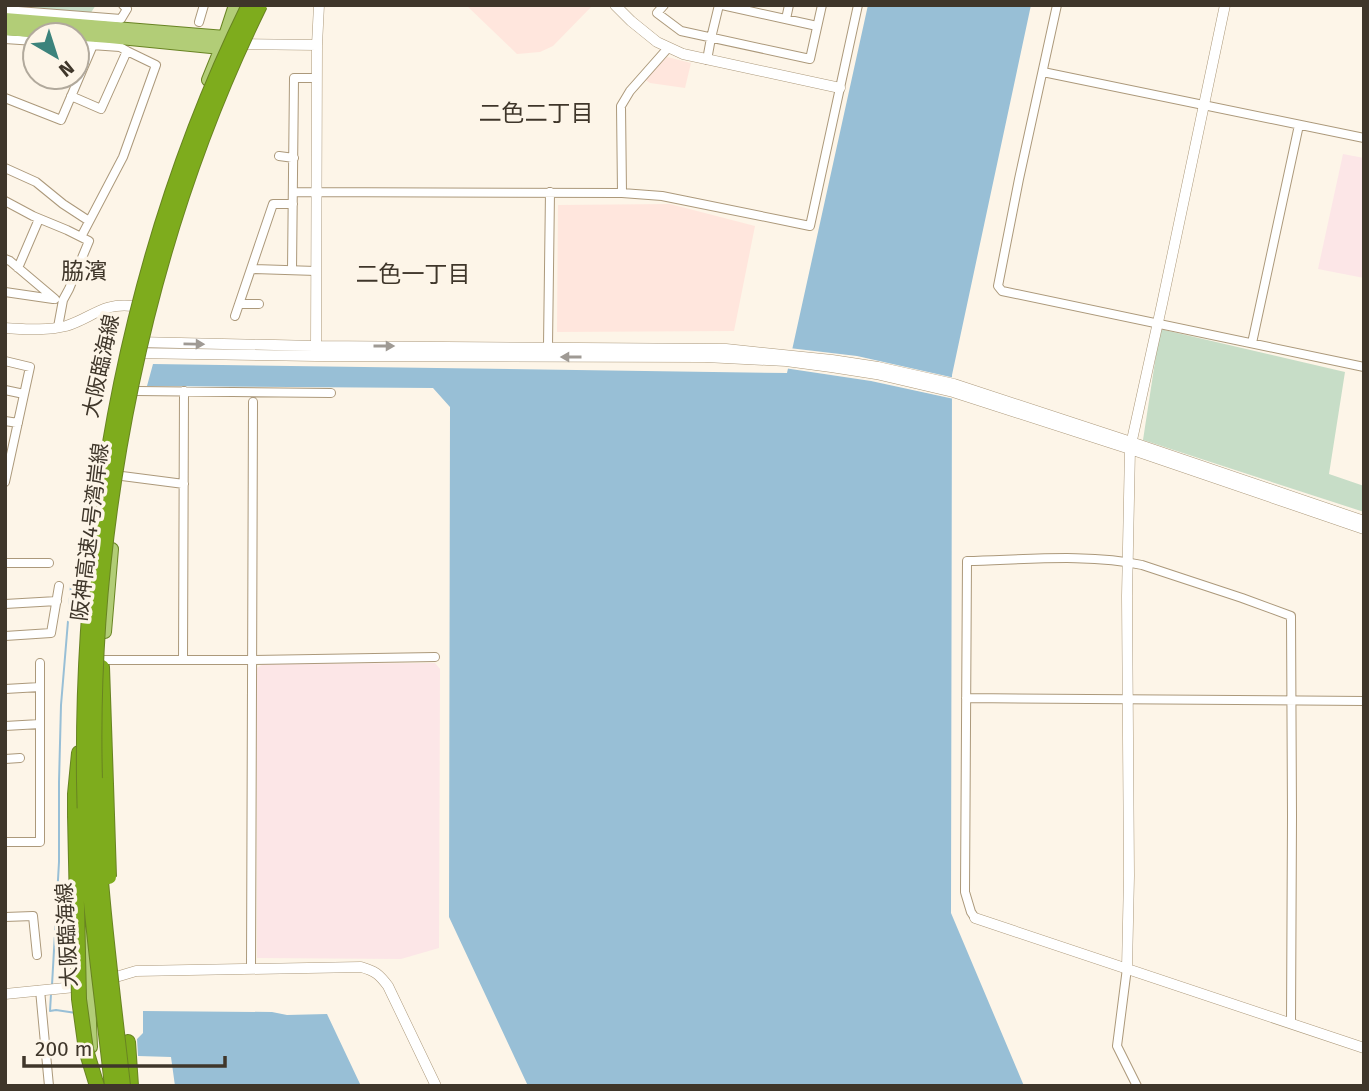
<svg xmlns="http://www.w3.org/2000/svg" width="1369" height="1091" font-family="'Fira Sans','Noto Sans JP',sans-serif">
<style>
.industrial{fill:#fce6e7}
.education{fill:#ffe6dd}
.green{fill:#c7ddc7}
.water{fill:#98bfd6}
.pier{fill:#fdf5e8}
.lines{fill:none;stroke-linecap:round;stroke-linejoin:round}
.stream{stroke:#98bfd6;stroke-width:2}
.minor-casing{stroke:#ac997b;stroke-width:10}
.tertiary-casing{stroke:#ac997b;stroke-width:11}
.primary-casing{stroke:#688322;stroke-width:14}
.motorway-casing{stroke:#688322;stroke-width:16}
.minor{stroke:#fff;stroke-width:8}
.tertiary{stroke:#fff;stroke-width:10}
.primary{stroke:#b2cd77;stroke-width:12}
.motorway{stroke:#7eac1d;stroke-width:14}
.motorway-bridge-casing{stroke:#688322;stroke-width:16;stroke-linecap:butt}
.motorway-bridge{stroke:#7eac1d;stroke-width:14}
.oneway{fill:#9f9a94}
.labels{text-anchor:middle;stroke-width:7;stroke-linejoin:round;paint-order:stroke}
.street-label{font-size:21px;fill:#3f362a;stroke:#fdf5e8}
.neighbourhood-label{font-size:23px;fill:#3f362a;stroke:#fdf5e8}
</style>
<rect width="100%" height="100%" fill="#fdf5e8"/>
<path class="industrial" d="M1343,154L1364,158V278L1318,269Z
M435,663L440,669L439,948L401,959L257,958V668L263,664Z"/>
<path class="education" d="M466,5H593L553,46L540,52L517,54Z
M667,57L691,63L685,88L650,83L644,79Z
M670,204L755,226L734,331L557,332L558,205Z"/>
<path class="green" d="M26,5H96L90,14L25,8Z
M1160,329L1345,372L1329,474L1364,486V512L1143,440Z"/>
<path class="water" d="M868,5H1031L952,375L951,913L1024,1086H528L449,917L450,407L433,388L147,386L153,364L787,373Z
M143,1011L272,1012L287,1015L327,1014L361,1086H175L171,1057L138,1056L137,1039L143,1033Z"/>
<path class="pier" d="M789,348L857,356L955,378L954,399L871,381L784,368Z"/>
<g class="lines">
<path class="stream" d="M52,985L59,862V782L61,705L71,585
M51,994L50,1011L56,1010L76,1013"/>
<defs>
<path id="minor" d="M664,5L657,13L681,31L810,59L822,5
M722,5L817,26
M1057,5L1019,179L998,286L1002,291L1364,367
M5,10L121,19L127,9L123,5
M786,19L789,5
M199,22L204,5
M5,39L35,41
M707,60L711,38L719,5
M1043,72L1364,138
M71,96L101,109L127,51L120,47L77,44
M5,98L61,120L93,45
M279,156L294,158
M5,168L36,182L63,204L89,221
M293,192L622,193L662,196L810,226L858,5
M622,193L621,106L630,91L668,48
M5,201L33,216L67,230L89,241L69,289L63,300L58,327
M81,237L123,157L156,65L127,51
M5,259L10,261L55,299
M18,268L39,219
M252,269L316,271
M292,270L294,78H317
M5,292L53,299
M240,304H259
M235,316L273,204H293
M1252,343L1299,125
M548,346L550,192
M5,361L30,367L5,482
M5,390L24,394
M136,391L331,393
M5,421L18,423
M122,476L184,484
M5,563H49
M5,604L57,601
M5,636L51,633L59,586
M103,660H252L435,657
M183,660L184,391
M5,689L40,687
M966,698L1364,701
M5,726L40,724
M5,759L20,758
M5,842H40V663
M5,917L33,916L37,955
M975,918L971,912L965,892L967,561C1021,560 1090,553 1142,565L1242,598L1291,616L1292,816L1291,1023
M251,968L253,402
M1127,968L1117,1046L1137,1086
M40,990L49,1086"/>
<path id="tertiary" d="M615,5L631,21L657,42L683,54L840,88
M244,44L317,45
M5,328C25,329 46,331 66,326C92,318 103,302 133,306
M137,342L316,346L726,349L832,360L878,367L954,384L1131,442L1364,521
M316,352L317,45L319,5
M133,353L316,356L705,357L786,361L831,367L876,374L953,392L1130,449L1364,529
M975,918L1364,1048
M1127,968L1129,876L1127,596L1130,449L1162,304L1225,5
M106,980L136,971L361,967C375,971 379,974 388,986L436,1086
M5,994L85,986"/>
<path id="primary" d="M5,19L225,37L230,39
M5,29L110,37L221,48L229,47
M208,80L221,48L235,5
M105,632L112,549
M85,901L91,1047"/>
<path id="motorway" d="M102,667L106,784
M75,815V794L79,753
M128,1042L131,1086"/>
</defs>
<use href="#minor" class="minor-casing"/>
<use href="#tertiary" class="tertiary-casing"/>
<use href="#primary" class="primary-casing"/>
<use href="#motorway" class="motorway-casing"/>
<use href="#minor" class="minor"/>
<use href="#tertiary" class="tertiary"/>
<use href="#primary" class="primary"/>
<use href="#motorway" class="motorway"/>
<defs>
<path id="motorway-bridge" d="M106,784L109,877
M75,815L79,999L86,1050L97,1086
M112,1086C101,985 85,883 84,781C81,515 131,245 249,5
M123,1086C112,985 98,883 95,781C88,521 145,239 260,5"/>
</defs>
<use href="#motorway-bridge" class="motorway-bridge-casing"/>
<use href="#motorway-bridge" class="motorway-bridge"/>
</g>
<defs><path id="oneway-solid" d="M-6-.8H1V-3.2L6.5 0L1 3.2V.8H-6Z" transform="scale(1.75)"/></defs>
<g class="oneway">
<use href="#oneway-solid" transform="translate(194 344) rotate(1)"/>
<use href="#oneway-solid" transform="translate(384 346)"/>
<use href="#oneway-solid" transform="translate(571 357) rotate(-180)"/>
</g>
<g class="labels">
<g class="street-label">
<text transform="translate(101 366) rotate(-78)" y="7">大阪臨海線</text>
<text transform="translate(90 532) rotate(-83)" y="7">阪神高速4号湾岸線</text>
<text transform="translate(67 935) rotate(-93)" y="7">大阪臨海線</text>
</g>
<g class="neighbourhood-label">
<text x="536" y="121">二色二丁目</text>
<text x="84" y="279">脇濱</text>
<text x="413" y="282">二色一丁目</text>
</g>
</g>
<rect width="1369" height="1091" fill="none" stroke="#3f362a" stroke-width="14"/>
<g transform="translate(56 56) rotate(141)"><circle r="33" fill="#fdf5e8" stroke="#b1a99c" stroke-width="2"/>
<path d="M0-5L12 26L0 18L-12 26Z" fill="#3c837c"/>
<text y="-10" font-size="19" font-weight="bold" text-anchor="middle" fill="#3f362a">N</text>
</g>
<path d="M24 1056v10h201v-10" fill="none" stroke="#3f362a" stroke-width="3.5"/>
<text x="35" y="1056" font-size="21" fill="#3f362a" stroke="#fdf5e8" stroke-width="5" paint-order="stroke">200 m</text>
</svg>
